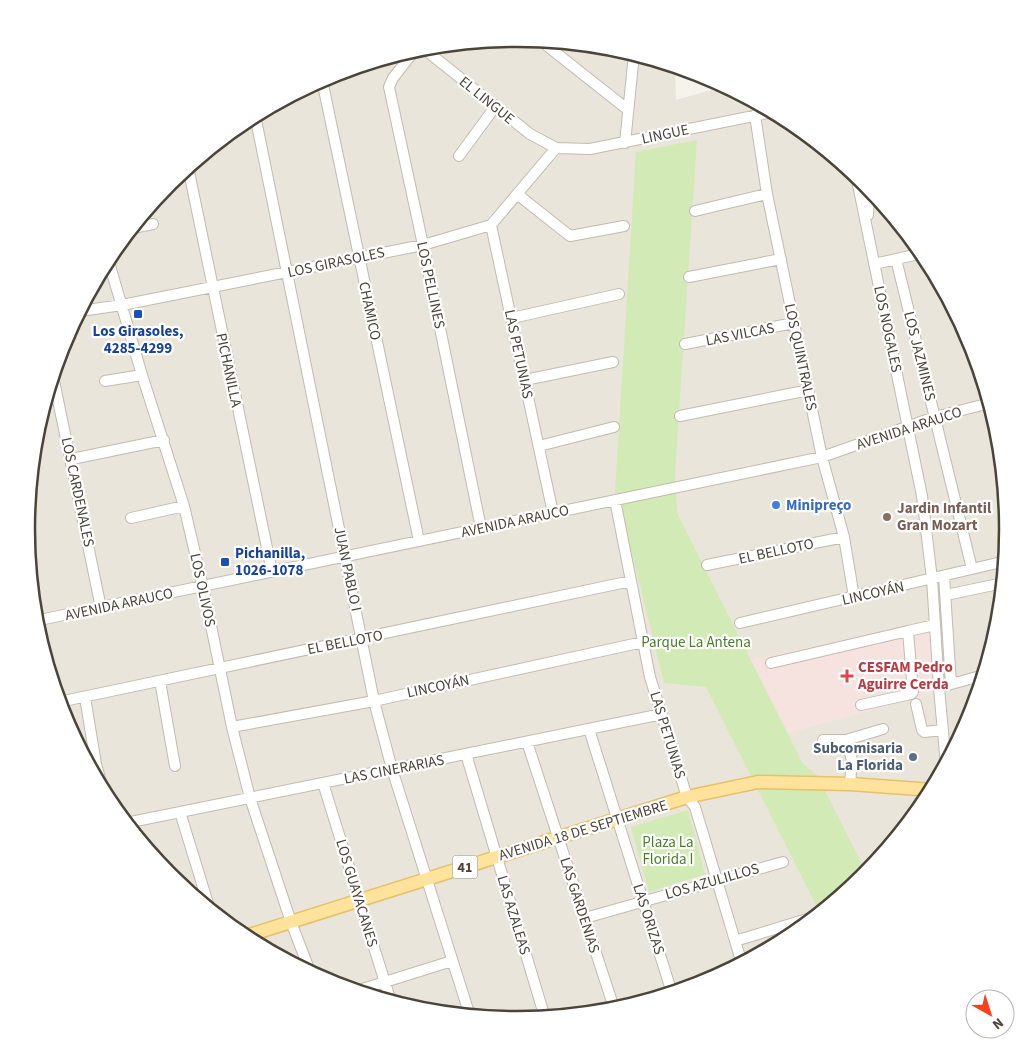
<svg xmlns="http://www.w3.org/2000/svg" width="1035" height="1059" font-family="'Source Sans 3',sans-serif">
<style>
.residential{fill:#eae5da}
.medical{fill:#f6e3e0}
.green{fill:#d2eab5}
.lines{fill:none;stroke-linecap:round;stroke-linejoin:round}
.minor-casing{stroke:#c2bbae;stroke-width:12}
.major-casing{stroke:#e6c16a;stroke-width:15}
.minor{stroke:#fff;stroke-width:10}
.major{stroke:#ffe39c;stroke-width:12}
.transit-dot{fill:#1a4fb4;stroke:#fff;stroke-width:2}
.shop-dot{fill:#3f7fe0;stroke:#fff;stroke-width:2}
.education-dot{fill:#8d6e63;stroke:#fff;stroke-width:2}
.health-dot{fill:#e0444e;stroke:#fff;stroke-width:2}
.service-dot{fill:#5c6f8a;stroke:#fff;stroke-width:2}
.labels{text-anchor:middle;stroke-width:4.5;stroke-linejoin:round;paint-order:stroke}
.shield{fill:#fff;stroke:#817c74;stroke-width:1}
.shield-label{font-size:14px;font-weight:bold;fill:#4b4439}
.street-label{font-size:15px;fill:#4b4439;stroke:#fff}
.transit-label{font-size:15px;font-weight:bold;fill:#164399;stroke:#fff}
.shop-label{font-size:15px;font-weight:bold;fill:#366cbe;stroke:#fff;text-anchor:start}
.education-label{font-size:15px;font-weight:bold;fill:#785e54;stroke:#fff;text-anchor:start}
.park-label{font-size:15px;fill:#4a7f2a;stroke:#fff}
.health-label{font-size:15px;font-weight:bold;fill:#be3a42;stroke:#fff;text-anchor:start}
.service-label{font-size:15px;font-weight:bold;fill:#4e5e75;stroke:#fff;text-anchor:end}
.rim{fill:none;stroke:#4b4439;stroke-width:2.5}
</style>
<rect width="100%" height="100%" fill="#f6f3ec"/>
<path class="residential" d="M518,38L614,48L675,66L676,100L725,86L791,121L865,182L926,257L971,342L999,434L1009,530L999,626L971,718L926,803L865,877L790,938L705,983L613,1011L517,1021L421,1011L329,983L244,938L170,877L109,802L64,717L36,625L26,529L36,433L64,341L109,256L170,182L245,121L330,76L422,48Z"/>
<path class="medical" d="M929,621L935,693L788,733L751,660Z"/>
<path class="green" d="M697,140L675,473L677,513L803,764L817,775L867,874L820,913L706,687L664,683L624,521L615,491L636,152Z
M688,810L705,874L649,892L631,827Z"/>
<g class="lines">
<defs>
<path id="minor" d="M541,41L627,109
M423,48L530,134L556,148L590,149L773,112
M415,50L393,78L389,87L423,245L481,528
M322,80L419,541
M255,115L374,701L392,769L470,1016
M755,115L767,194L822,457L844,537L854,597
M625,143L634,54
M459,156L495,107
M188,167L272,572
M856,175L922,496L932,579L939,688L946,765
M517,194L570,236L624,226
M695,211L767,194
M868,215L869,188
M491,225L553,513
M133,228L153,224
M108,259L142,375L184,506L203,587L232,727L250,798L291,922L311,974
M896,259L972,569
M874,264L923,253
M689,277L781,259
M80,311L122,305L423,245L491,225L556,148
M512,318L619,294
M685,344L794,323
M53,376L101,608
M525,380L613,362
M105,381L142,375
M680,416L809,390
M539,446L614,427
M72,459L164,440
M615,500L650,677L687,797L695,807L742,964
M131,518L184,506
M707,565L844,537
M944,576L951,684
M946,595L1003,583
M34,605L37,621
M35,621L822,457L935,417L990,403
M740,623L1006,561
M908,631L935,625
M771,663L908,631L913,692L911,694L861,705
M160,681L175,766
M944,686L984,675
M85,697L96,764L104,793
M59,702L631,581
M916,704L922,730L924,732L943,730
M232,727L374,701L643,642
M589,729L672,993
M823,740H846
M527,742L615,1011
M466,754L545,1018
M323,783L391,1002
M850,784L852,760L846,740L883,729
M180,812L210,910
M126,823L662,714
M585,918L783,862
M735,941L817,916
M356,991L452,961"/>
<path id="major" d="M243,937L687,797L758,782L850,784L933,790"/>
</defs>
<use href="#minor" class="minor-casing"/>
<use href="#major" class="major-casing"/>
<use href="#minor" class="minor"/>
<use href="#major" class="major"/>
</g>
<g class="transit-dot">
<rect x="133" y="309" width="10" height="10" rx="2.5"/>
<rect x="220" y="557" width="10" height="10" rx="2.5"/>
</g>
<circle class="shop-dot" cx="776" cy="505" r="5"/>
<circle class="education-dot" cx="887" cy="517" r="5"/>
<path class="health-dot" d="M844.5 668.5h5v5h5v5h-5v5h-5v-5h-5v-5h5z"/>
<circle class="service-dot" cx="913" cy="757" r="5"/>
<g class="labels">
<rect class="shield" x="452.5" y="855.5" width="25" height="23" rx="4"/>
<g class="shield-label">
<text x="465" y="872">41</text>
</g>
<g class="street-label">
<text transform="translate(487 100) rotate(39)" y="5">EL LINGUE</text>
<text transform="translate(665 134) rotate(-12)" y="5">LINGUE</text>
<text transform="translate(336 262) rotate(-12)" y="5">LOS GIRASOLES</text>
<text transform="translate(431 285) rotate(78)" y="5">LOS PELLINES</text>
<text transform="translate(370 311) rotate(78)" y="5">CHAMICO</text>
<text transform="translate(888 329) rotate(78)" y="5">LOS NOGALES</text>
<text transform="translate(740 334) rotate(-11)" y="5">LAS VILCAS</text>
<text transform="translate(519 354) rotate(78)" y="5">LAS PETUNIAS</text>
<text transform="translate(920 356) rotate(76)" y="5">LOS JAZMINES</text>
<text transform="translate(801 357) rotate(78)" y="5">LOS QUINTRALES</text>
<text transform="translate(229 370) rotate(78)" y="5">PICHANILLA</text>
<text transform="translate(909 428) rotate(-18)" y="5">AVENIDA ARAUCO</text>
<text transform="translate(78 492) rotate(78)" y="5">LOS CARDENALES</text>
<text transform="translate(515 521) rotate(-12)" y="5">AVENIDA ARAUCO</text>
<text transform="translate(776 551) rotate(-12)" y="5">EL BELLOTO</text>
<text transform="translate(348 569) rotate(78)" y="5">JUAN PABLO I</text>
<text transform="translate(203 590) rotate(78)" y="5">LOS OLIVOS</text>
<text transform="translate(873 593) rotate(-13)" y="5">LINCOYÁN</text>
<text transform="translate(119 604) rotate(-12)" y="5">AVENIDA ARAUCO</text>
<text transform="translate(345 642) rotate(-11)" y="5">EL BELLOTO</text>
<text transform="translate(438 686) rotate(-12)" y="5">LINCOYÁN</text>
<text transform="translate(668 735) rotate(73)" y="5">LAS PETUNIAS</text>
<text transform="translate(394 769) rotate(-11)" y="5">LAS CINERARIAS</text>
<text transform="translate(583 830) rotate(-17)" y="5">AVENIDA 18 DE SEPTIEMBRE</text>
<text transform="translate(712 881) rotate(-16)" y="5">LOS AZULILLOS</text>
<text transform="translate(357 893) rotate(73)" y="5">LOS GUAYACANES</text>
<text transform="translate(580 905) rotate(72)" y="5">LAS GARDENIAS</text>
<text transform="translate(514 915) rotate(73)" y="5">LAS AZALEAS</text>
<text transform="translate(649 919) rotate(72)" y="5">LAS ORIZAS</text>
</g>
<g class="transit-label">
<text x="138" y="336">Los Girasoles,<tspan x="138" dy="17">4285-4299</tspan></text>
<text x="235" y="558" text-anchor="start">Pichanilla,<tspan x="235" dy="17">1026-1078</tspan></text>
</g>
<g class="shop-label">
<text x="786" y="510">Minipreço</text>
</g>
<g class="education-label">
<text x="897" y="513">Jardin Infantil<tspan x="897" dy="17">Gran Mozart</tspan></text>
</g>
<g class="park-label">
<text x="696" y="647">Parque La Antena</text>
<text x="668" y="847">Plaza La<tspan x="668" dy="17">Florida I</tspan></text>
</g>
<g class="health-label">
<text x="858" y="672">CESFAM Pedro<tspan x="858" dy="17">Aguirre Cerda</tspan></text>
</g>
<g class="service-label">
<text x="903" y="753">Subcomisaria<tspan x="903" dy="17">La Florida</tspan></text>
</g>
</g>
<path d="M0 0H1035V1059H0ZM35 529a482 482 0 1 1 964 0a482 482 0 1 1-964 0Z" fill="#fff" fill-rule="evenodd"/>
<path class="rim" d="M35 529a482 482 0 1 1 964 0a482 482 0 1 1-964 0Z"/>
<g transform="translate(990 1014) rotate(141)"><circle r="24" fill="#ffffff" stroke="#b7b4b0"/>
<path d="M0-4L9 19L0 12L-9 19Z" fill="#fc3f1d"/>
<text y="-8" font-size="14" font-weight="bold" text-anchor="middle" fill="#4b4439">N</text>
</g>
</svg>
